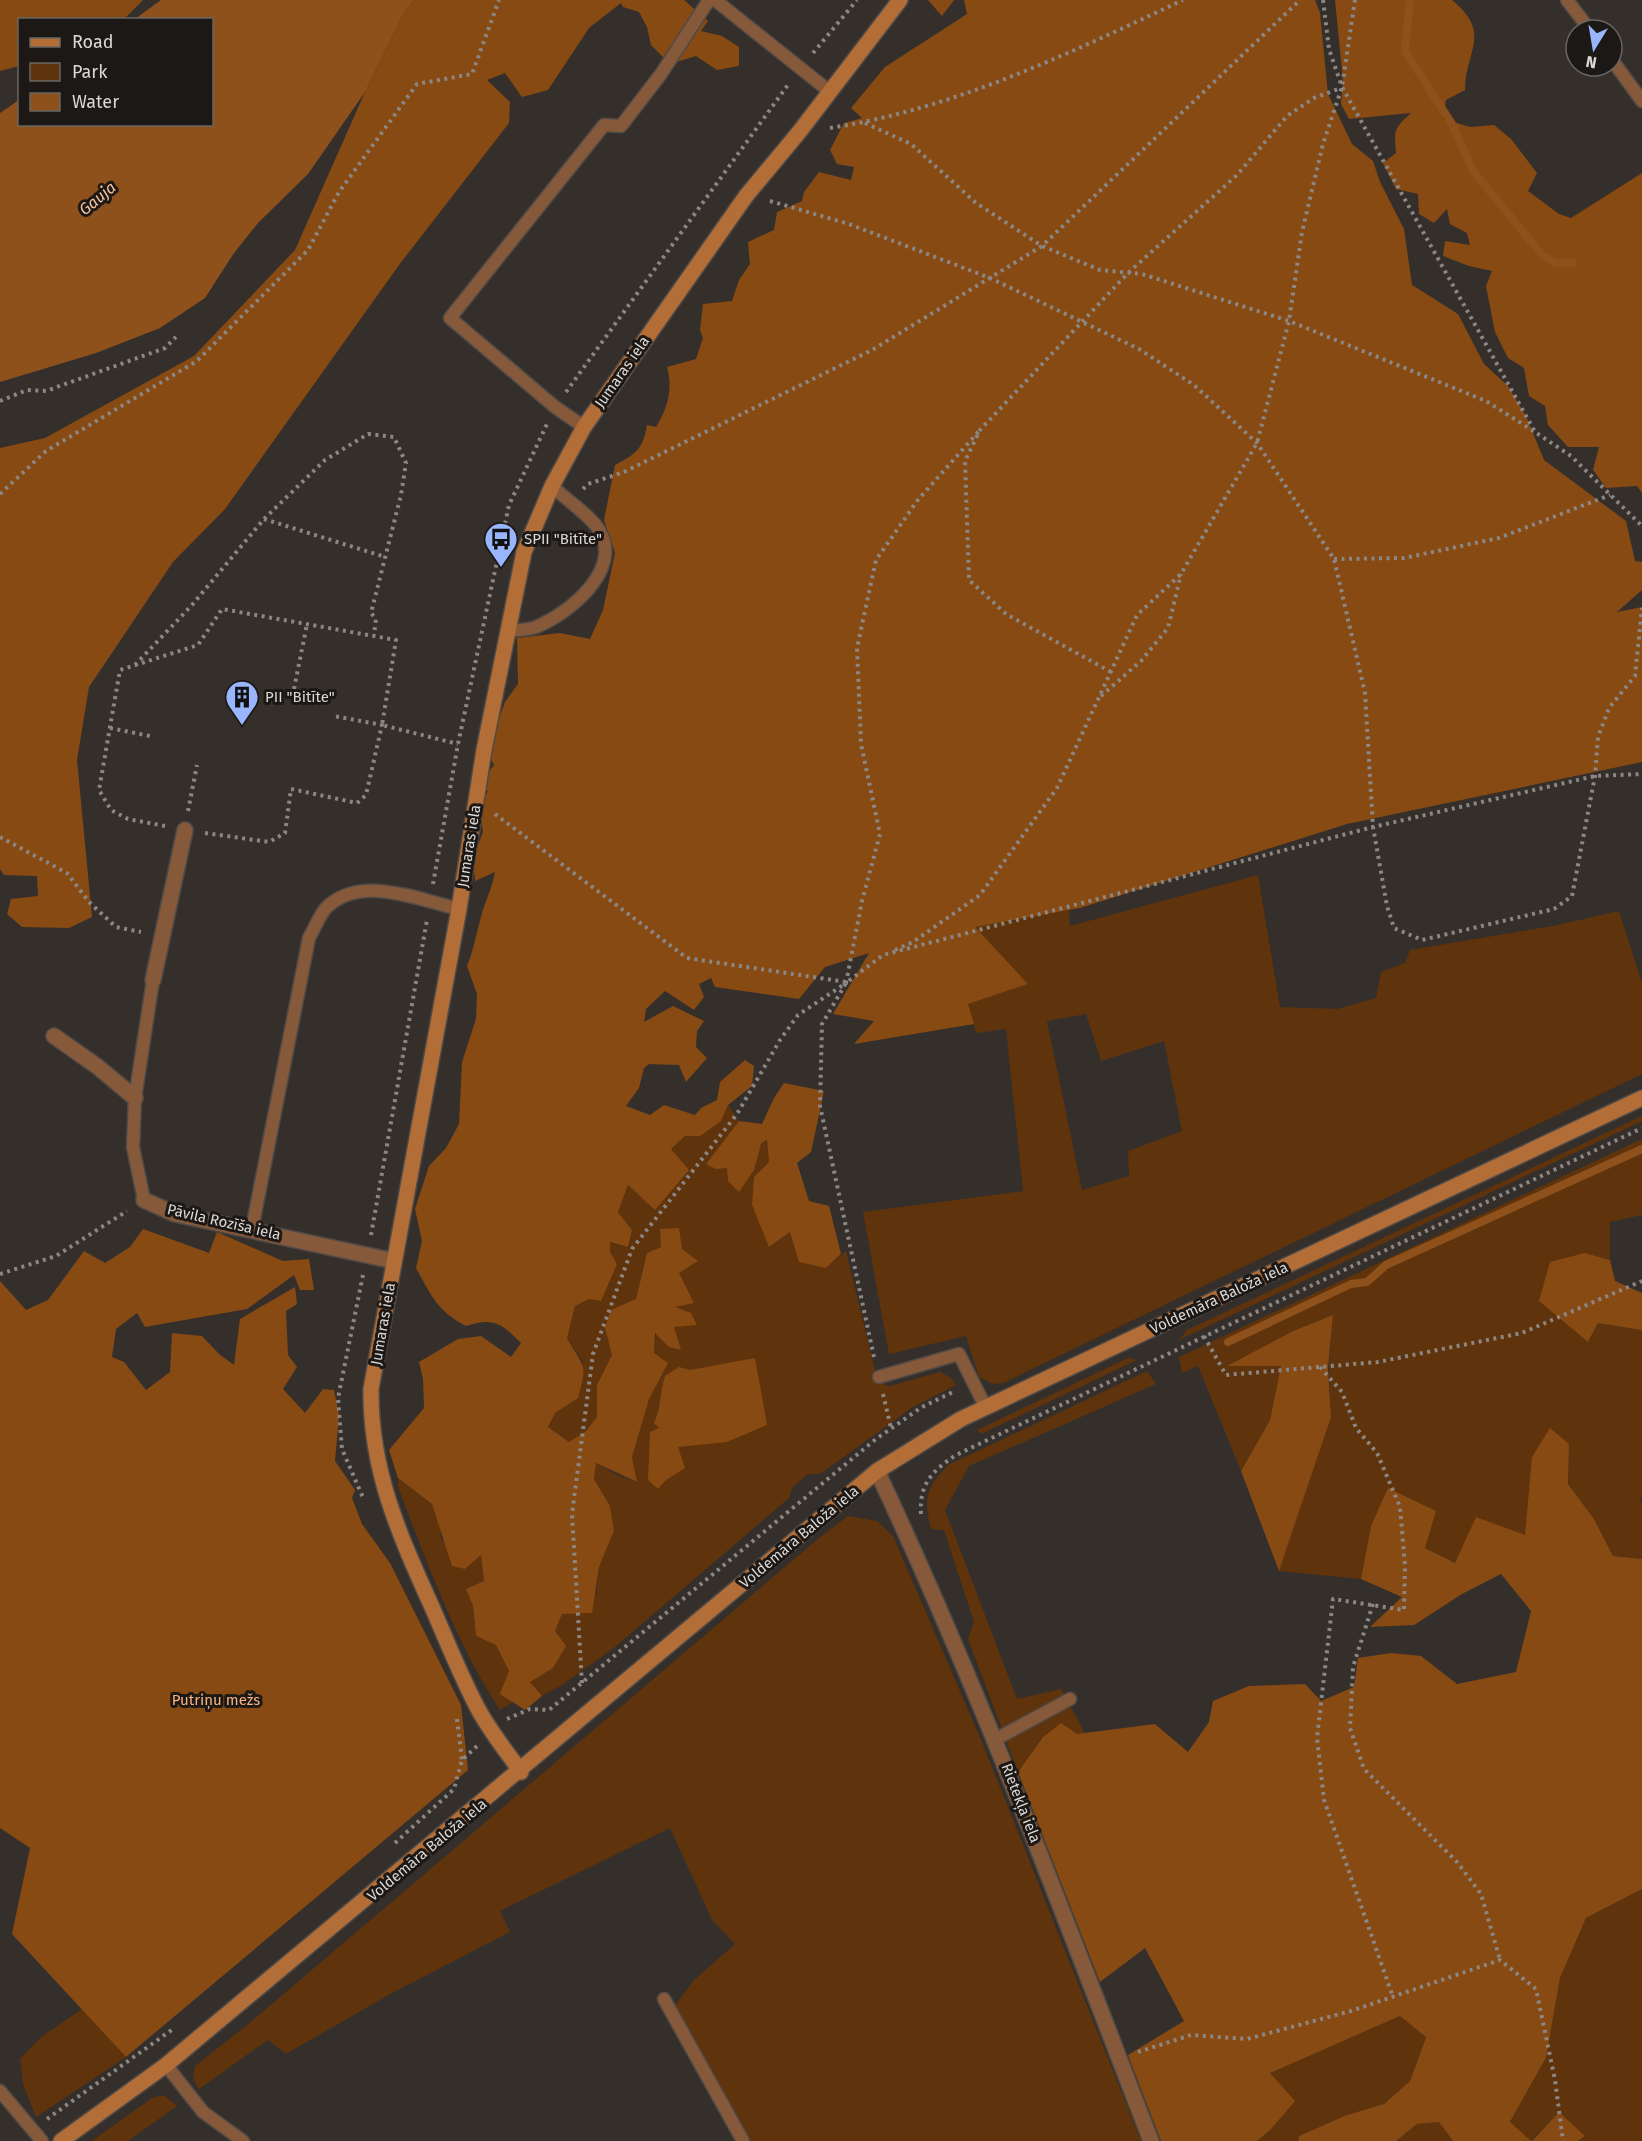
<svg xmlns="http://www.w3.org/2000/svg" width="1642" height="2141" font-family="'Fira Sans',sans-serif">
<style>
.green{fill:#5f330b;fill-rule:evenodd}
.forest{fill:#874a13}
.water{fill:#8e511c}
.lines{fill:none;stroke-linecap:round;stroke-linejoin:round}
.stream{stroke:#8e511c;stroke-width:8}
.lane-casing{stroke:#504a47;stroke-width:15}
.street-casing{stroke:#504a47;stroke-width:18}
.secondary-casing{stroke:#504a47;stroke-width:18}
.path{stroke:#8b8784;stroke-width:4;stroke-dasharray:3 4.5;stroke-linecap:butt}
.lane{stroke:#855939;stroke-width:12}
.street{stroke:#855939;stroke-width:15}
.secondary{stroke:#b36e37;stroke-width:15}
.labels{text-anchor:middle;stroke-width:6;stroke-linejoin:round;paint-order:stroke}
.street-label{font-size:15px;fill:#dbd8d5;stroke:#1b1816}
.poi-label{font-size:15px;fill:#dbd8d5;stroke:#1b1816;text-anchor:start}
.park-label{font-size:15px;fill:#fab37e;stroke:#1b1816}
.water-label{font-size:16px;font-style:italic;fill:#fac59e;stroke:#1b1816}
</style>
<rect width="100%" height="100%" fill="#352f2c"/>
<path class="green" d="M1258,875L1280,1007L1337,1009L1376,998L1381,972L1405,963L1410,950L1553,926L1619,911L1642,983V1074L1003,1383L993,1384L979,1377L966,1336L889,1354L863,1212L1023,1191L1006,1029L976,1033L967,1004L1028,984L974,927L1069,910L1070,926ZM1086,1014L1101,1061L1164,1041L1182,1131L1128,1151L1129,1176L1082,1190L1047,1021Z
M728,1105L739,1121L706,1164L754,1170C756,1158 757,1147 767,1140L769,1162L754,1177L769,1247L790,1232L826,1268L846,1251L878,1383L890,1386L940,1372L951,1378L956,1385L913,1407L820,1474H808L792,1488L789,1498L615,1647L562,1685L542,1696L530,1682L553,1668L555,1631L562,1614L596,1594L599,1567L614,1531L610,1506L594,1479L596,1463L619,1476L637,1482L632,1457L654,1353L656,1332L674,1306L680,1279L661,1247L647,1253L636,1299L605,1328L612,1355L597,1385V1417L586,1431L569,1442L548,1427L555,1413L577,1398L583,1362L567,1338L575,1306L589,1299L610,1252L609,1242L628,1247L632,1230L618,1212L628,1185L655,1209L677,1157L671,1149L685,1136C707,1136 719,1124 728,1105Z
M1642,1116V1121L1179,1340L1187,1330Z
M1642,1139V1215L1610,1222V1260L1585,1253L1589,1341L1598,1323L1641,1330L1642,1332V1494L1640,1503H1642V1559L1613,1556L1594,1519L1568,1484L1569,1444L1530,1501L1525,1535L1455,1563L1425,1548L1371,1526L1361,1579L1279,1571L1331,1417L1329,1366L1333,1315L1293,1331L1229,1366H1281L1270,1420L1241,1471L1198,1366L1182,1373L1179,1357Z
M1128,1358L1137,1360L981,1434L977,1430Z
M1147,1371L1156,1384L969,1466L945,1510L1017,1699L1061,1689L1085,1733L1041,1739L1018,1772L968,1639L974,1622L944,1530L931,1529C923,1497 926,1489 948,1465Z
M398,1478L432,1504L440,1522L441,1538L465,1569L481,1554L484,1581L466,1589L473,1606L476,1636L496,1645L509,1671L501,1694L513,1702L500,1710C456,1643 427,1562 398,1487Z
M848,1516L877,1521L893,1536L982,1742L1141,2141H749L674,2007L694,1980L735,1944L712,1920L670,1828L500,1911L510,1932L392,1993L286,2054L268,2040L199,2089L193,2079L195,2066L246,2026L819,1538Z
M1642,1889V2141H1578L1585,2137L1559,2112L1531,2141L1510,2123L1546,2058L1560,1978L1586,1918Z
M82,2009L126,2057L36,2117L23,2084L20,2059L40,2038Z
M1400,2016L1426,2036L1410,2081L1384,2104L1347,2115L1299,2136L1298,2141H1257L1271,2129L1269,2073Z
M164,2095L177,2106L128,2141H92L152,2098Z
M1439,2122L1453,2141H1396L1417,2124Z"/>
<path class="forest" d="M0,0H143L124,19L20,20L19,66L0,71Z
M414,0H684L708,21L701,31L722,36L739,47V66L717,70L696,56L670,64L651,45L647,27L639,12L623,7L621,3L589,28L548,90L522,97L505,73L487,80L510,102L509,123L399,265L225,509L173,562L89,687L77,760L92,917L69,928L22,927L7,914L11,899L38,896L37,876L4,875L0,869V448L45,438L194,356L295,250L365,92L404,13Z
M928,0H954L942,16Z
M964,0H1315L1320,13L1328,94L1352,144L1373,161L1380,182L1404,229L1412,285L1458,314L1484,364L1508,386L1526,416L1544,460L1626,521L1635,561L1642,562V590L1617,612L1642,607V762L1347,824L1080,908L975,927L1028,984L968,1004L974,1024L854,1044L874,1021L833,1014L869,953L825,967L799,999L715,987L711,978L699,984L704,997L694,1010L665,991L646,1009L644,1022L673,1006L704,1021L697,1031L696,1047L707,1058L686,1082L679,1065L649,1064L644,1068L639,1088L626,1106L650,1115L664,1105L695,1115L701,1108L717,1100L720,1082L745,1060L754,1066L752,1086L728,1105L721,1121L700,1136H685L671,1149L689,1170L655,1210L628,1185L618,1212L632,1230L628,1247L610,1242V1252L617,1264L601,1301L589,1299L575,1306L567,1338C584,1369 588,1361 578,1398L555,1413L548,1427L569,1442L586,1431L597,1417V1385L612,1355L605,1328L611,1310L636,1299L647,1253L661,1247L660,1229L679,1228L682,1249L698,1261L679,1273L694,1303L675,1307L691,1313L697,1325L674,1327L681,1350L669,1347L655,1333L654,1353L668,1363L649,1399L632,1457L637,1482L596,1463L594,1479L610,1506L614,1531L599,1567L592,1613L562,1614L555,1631L566,1646L553,1668L530,1682L542,1696L525,1710L500,1694L509,1671L496,1645L476,1636L473,1606L466,1589L484,1581L481,1555L465,1569L452,1566L432,1504L398,1478L389,1450L424,1408L423,1379L419,1362L458,1339L481,1336L511,1357L521,1343C501,1323 494,1317 466,1326C437,1311 431,1295 416,1268L422,1241L415,1209L429,1166L446,1148L459,1124L462,1062L476,1019L477,994L467,966C474,949 476,934 481,917C485,901 492,889 495,872L475,881L473,858L483,832L479,807L488,791L479,784L494,765L483,743L496,727L505,702L518,684L517,638L560,633L590,639L603,610L615,553L604,520L615,465C636,454 643,449 647,425L656,427C668,407 673,390 667,367L696,359L703,338L700,330L703,304L732,301L739,280L750,264L748,242L774,230L777,212L802,201L804,192L819,172L851,180L854,167L837,164L830,150L844,123L862,118L851,108L885,67L967,14Z
M1335,0H1452C1493,34 1465,50 1465,90L1446,100L1443,119L1470,127L1494,125L1511,139L1537,173L1528,191L1559,214L1571,218L1642,173V493L1637,486L1606,488L1593,470L1599,447H1568L1548,425L1545,406L1529,396L1524,368L1508,358L1495,332L1486,286L1492,271L1469,266L1443,256L1445,241L1470,245L1467,233L1450,224L1447,209L1434,223L1419,214L1418,194L1396,189L1383,163L1396,153C1394,129 1394,129 1411,113L1349,119L1341,104L1343,81Z
M784,1083L824,1091L811,1152L797,1163L809,1201L829,1206L841,1254L826,1268L799,1262L790,1232L769,1247L752,1205L754,1177L769,1162L767,1140L761,1144L754,1170L739,1192L728,1181L727,1168L716,1169L706,1164L739,1121L762,1124L774,1098Z
M143,1229L209,1253L217,1232L283,1261L309,1259L314,1290H300L294,1275L247,1309L145,1327L137,1313L116,1329L112,1357L124,1362L146,1390L170,1372L172,1333L202,1336L219,1354L234,1365L240,1319L295,1287L297,1304L286,1311L288,1355L297,1367L283,1389L305,1413L323,1389L334,1390L339,1415L335,1461L355,1490L352,1498L362,1524L390,1563L461,1705L468,1770L126,2057L12,1934L30,1848L0,1828V1281L26,1310L48,1300L84,1251L105,1263L130,1247Z
M1585,1253L1610,1260L1615,1281L1642,1293V1332L1641,1330L1598,1323L1588,1342L1539,1301L1550,1262Z
M1333,1315L1328,1368L1331,1417L1279,1571L1241,1471L1270,1420L1281,1366H1227L1293,1331Z
M755,1358L767,1425L727,1442L678,1447L685,1468L666,1480L658,1489L648,1480L650,1432L659,1428L654,1423C661,1409 660,1391 665,1376L679,1367L690,1370Z
M1550,1428L1569,1444L1568,1484L1594,1519L1613,1556L1642,1559V1889L1586,1918L1560,1978L1546,2058L1510,2122L1531,2141H1453L1439,2122L1417,2124L1396,2141H1298L1299,2136L1347,2115L1384,2104L1410,2081L1426,2037L1400,2016L1270,2073L1295,2101L1271,2129L1257,2141H1161L1128,2055L1184,2021L1145,1948L1100,1982L1018,1772L1043,1737L1061,1723L1077,1734L1155,1724L1188,1752L1209,1722L1213,1701L1249,1686L1305,1684L1321,1701L1354,1687L1358,1658L1391,1653L1421,1656L1457,1684L1516,1672L1531,1611L1501,1574L1462,1594L1414,1625L1370,1627L1402,1597L1361,1579L1371,1526L1388,1488L1436,1511L1425,1548L1455,1563L1476,1517L1525,1535L1532,1457Z
M1559,2112L1585,2136L1578,2141H1532Z"/>
<path class="water" d="M161,0H414L404,13L365,92L308,174L258,223L234,253L205,298L160,328L96,353L0,382V113L19,100L20,124H212V20L135,19Z"/>
<g class="lines">
<path class="stream" d="M1410,0L1405,51L1452,124L1473,171L1542,255L1555,263H1573
M1228,1342L1351,1284L1367,1282L1386,1265L1642,1149"/>
<defs>
<path id="lane" d="M715,0L829,91
M1567,0L1590,30
M1612,60L1642,101
M584,427L555,407L450,318L604,125L621,126L661,74L709,0
M508,631C517,630 528,630 536,627C568,614 624,570 599,530C591,516 564,498 552,486
M144,1200L133,1147L135,1098L153,980
M252,1229L309,938C314,929 319,917 325,909C359,873 419,900 459,909
M879,1377L959,1354L986,1408
M996,1739L1070,1699
M664,1999L743,2141
M166,2065L203,2112L243,2141
M0,2091L42,2141"/>
<path id="street" d="M153,980L185,830
M54,1036L98,1067L135,1098
M144,1200L175,1214L394,1261
M877,1471C980,1690 1064,1916 1151,2141"/>
<path id="secondary" d="M521,1772C505,1749 487,1728 475,1703C459,1672 446,1639 432,1607C399,1534 370,1470 371,1389L459,909L484,750L524,552L552,486L584,427L746,196L800,131L900,0
M61,2141L166,2065L877,1471L961,1419L1642,1098"/>
</defs>
<use href="#lane" class="lane-casing"/>
<use href="#street" class="street-casing"/>
<use href="#secondary" class="secondary-casing"/>
<path class="path" d="M1323,0L1329,49L1342,87L1535,432L1571,456L1642,526
M813,53L857,0
M865,123L911,144L976,203L1042,246L1100,270L1142,274L1289,321L1486,401L1535,432
M830,128C954,109 1070,53 1183,0
M770,201L849,224L990,278L1139,349L1194,385L1257,443L1334,559L1365,693L1373,827L1387,906L1394,928L1422,940L1554,909L1572,896L1595,776L1598,737L1609,708L1635,676L1642,608
M566,392L790,82
M0,401L27,390L46,391L165,348L176,337
M583,489L588,484L624,472L872,350L1042,246L1300,0
M0,494L46,451L197,361L308,250L339,192L417,84L472,74L499,0
M264,519L385,557
M1334,559L1404,558L1499,538L1610,495
M135,665L192,605L264,519L325,460L368,434L394,437L406,463L401,495L371,613L376,619L374,635
M1111,672L1006,614L969,580L965,461L980,430L1128,273L1237,175L1287,116L1314,98L1341,88
M294,689L307,624
M1101,696L1141,661L1168,628L1181,574
M110,728L150,736
M188,811L197,765
M495,814L687,958L846,982
M165,826L128,819L111,810L99,790L120,670L198,645L222,609L396,640L382,725L458,744
M205,833L269,842L285,833L291,789L357,803L366,795L382,725L334,716
M0,837L67,873L89,902L116,927L141,932
M433,884L458,744L509,505L547,424
M895,950L913,942L980,895L1057,788L1137,615L1181,574L1257,443L1289,321L1302,232L1323,144L1342,87L1355,0
M371,1235L427,920
M0,1274L56,1256L127,1211
M363,1275L338,1398L342,1449L364,1500
M1204,1336L1226,1375L1378,1362L1522,1333L1642,1281
M874,1357L820,1106L822,1024L846,983L883,955L1373,827L1595,776L1642,774
M1320,1367L1342,1392L1356,1428L1377,1453L1400,1507L1405,1565L1404,1610L1333,1599L1317,1738L1324,1800L1393,1997
M883,1394L891,1428
M921,1514C919,1484 932,1471 956,1455L1642,1128
M1373,1604L1353,1667L1350,1728L1364,1769L1457,1862L1481,1894L1500,1960
M582,1683L572,1514L593,1354L632,1249L737,1114L780,1040L798,1015L846,983L862,901L880,834L861,744L857,648L876,560L917,501L980,430
M457,1719L462,1760
M507,1719L530,1709L549,1710L876,1439L922,1407L955,1391
M395,1843L454,1789L462,1760L477,1746
M1138,2052L1191,2035L1247,2039L1351,2011L1500,1960L1536,1989L1555,2080L1563,2141
M47,2119L173,2029"/>
<use href="#lane" class="lane"/>
<use href="#street" class="street"/>
<use href="#secondary" class="secondary"/>
</g>
<defs>
<symbol id="bus-pin" viewBox="-11 -11 22 30"><path d="M0 17L-7.5 6A9.5 9.5 0 1 1 7.5 6Z" fill="#99b5fd" stroke="#1b1816"/><path d="M-5-6H5V4H4V6H2V4H-2V6H-4V4H-5ZM-3.5-4V0h7V-4ZM-3.5 1.2v1.5H-2V1.2ZM2 1.2v1.5H3.5V1.2Z" fill="#111"/></symbol>
<symbol id="building-pin" viewBox="-11 -11 22 30"><path d="M0 17L-7.5 6A9.5 9.5 0 1 1 7.5 6Z" fill="#99b5fd" stroke="#1b1816"/><path d="M-4-6H4V6H1V3H-1V6H-4ZM-2.5-4.3h1.7v1.8h-1.7ZM.8-4.3h1.7v1.8H.8ZM-2.5-1h1.7V.8h-1.7ZM.8-1h1.7V.8H.8Z" fill="#111"/></symbol>
</defs>
<g fill-rule="evenodd">
<use href="#bus-pin" x="482" y="520" width="38" height="52"/>
<use href="#building-pin" x="223" y="678" width="38" height="52"/>
</g>
<g class="labels">
<g class="street-label">
<text transform="translate(622 372) rotate(-55)" y="5">Jumaras iela</text>
<text transform="translate(469 846) rotate(-81)" y="5">Jumaras iela</text>
<text transform="translate(224 1222) rotate(13)" y="5">Pāvila Rozīša iela</text>
<text transform="translate(1219 1298) rotate(-25)" y="5">Voldemāra Baloža iela</text>
<text transform="translate(383 1324) rotate(-80)" y="5">Jumaras iela</text>
<text transform="translate(799 1537) rotate(-40)" y="5">Voldemāra Baloža iela</text>
<text transform="translate(1021 1803) rotate(69)" y="5">Rietekļa iela</text>
<text transform="translate(427 1850) rotate(-40)" y="5">Voldemāra Baloža iela</text>
</g>
<g class="poi-label">
<text x="524" y="544">SPII "Bitīte"</text>
<text x="265" y="702">PII "Bitīte"</text>
</g>
<g class="park-label">
<text x="216" y="1705">Putriņu mežs</text>
</g>
<g class="water-label">
<text transform="translate(97 198) rotate(-40)" y="6">Gauja</text>
</g>
</g>
<rect x="18" y="18" width="195" height="108" fill="#1b1816" stroke="#686562" stroke-width="1.5"/>
<rect x="30" y="38" width="30" height="9" fill="#b36e37" stroke="#686562" stroke-width="1.5"/>
<text x="72" y="48" font-size="18" fill="#dbd8d5">Road</text>
<rect x="30" y="63" width="30" height="18" fill="#5f330b" stroke="#686562" stroke-width="1.5"/>
<text x="72" y="78" font-size="18" fill="#dbd8d5">Park</text>
<rect x="30" y="93" width="30" height="18" fill="#8e511c" stroke="#686562" stroke-width="1.5"/>
<text x="72" y="108" font-size="18" fill="#dbd8d5">Water</text>
<g transform="translate(1594 48) rotate(191)"><circle r="28" fill="#1b1816" stroke="#686562" stroke-width="1.5"/>
<path d="M0-4.5L10 22L0 15L-10 22Z" fill="#99b5fd"/>
<text y="-9" font-size="16" font-weight="bold" text-anchor="middle" fill="#dbd8d5">N</text>
</g>
</svg>
